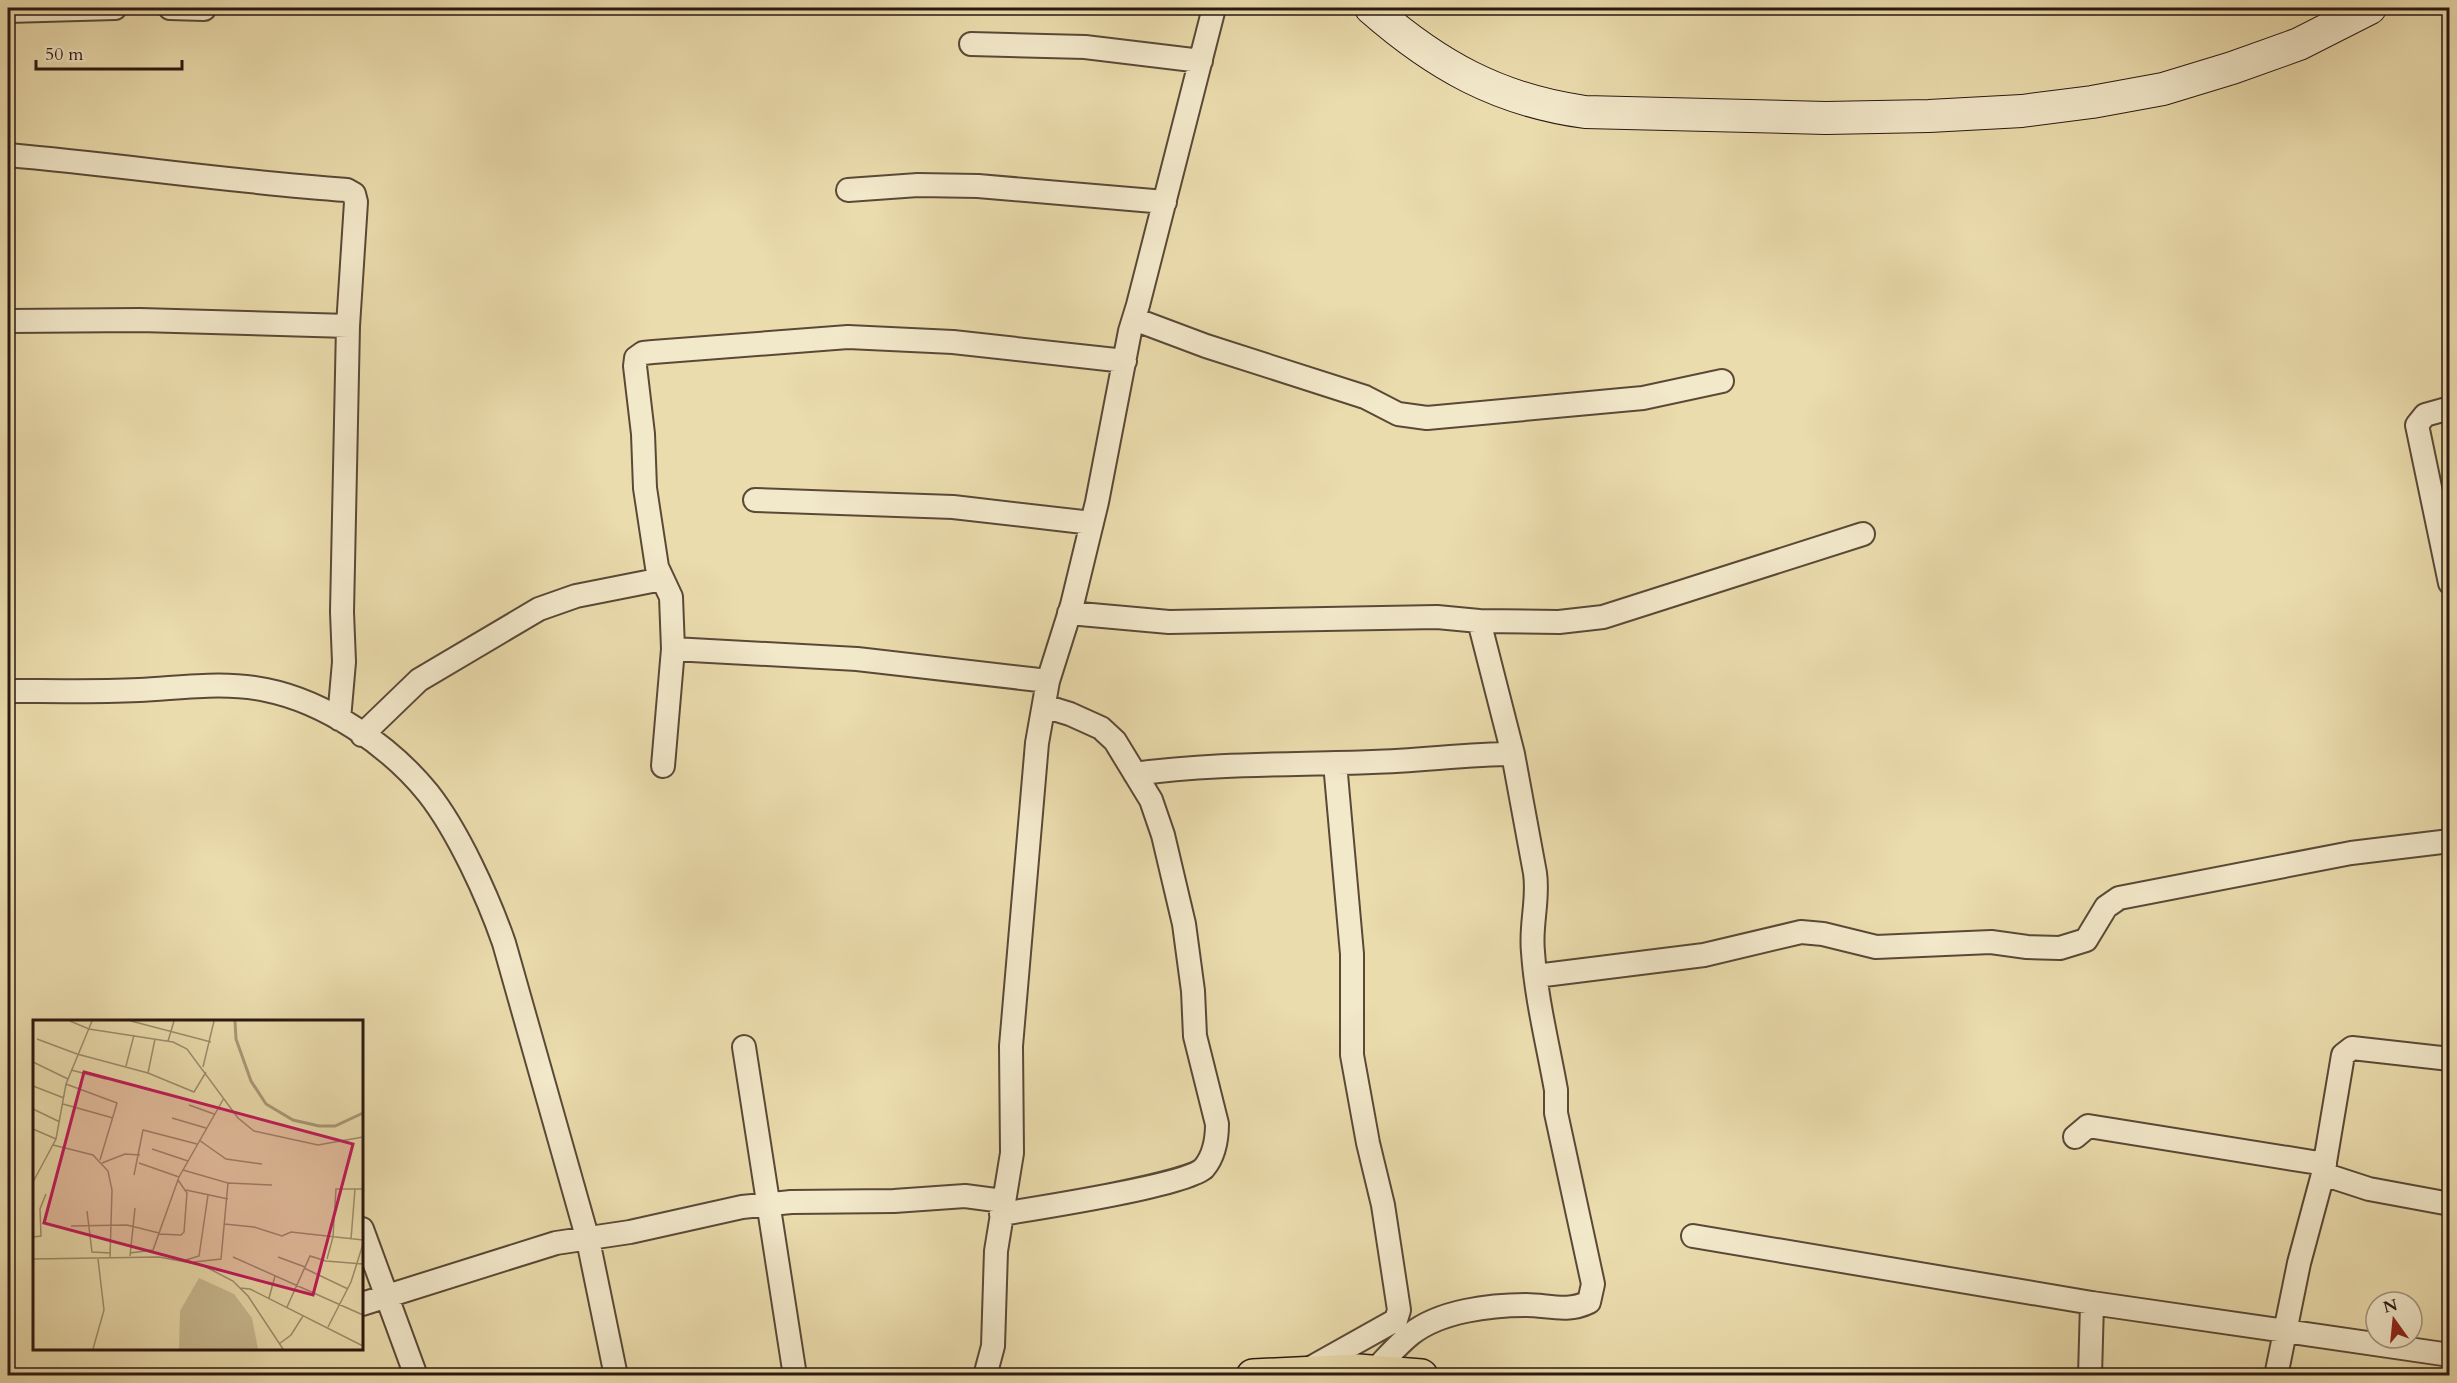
<svg xmlns="http://www.w3.org/2000/svg" width="2457" height="1383" font-family="Cardo,serif">
<style>
.lines{fill:none;stroke-linecap:round;stroke-linejoin:round}
.street-casing{stroke:#5a4937;stroke-width:26}
.secondary-casing{stroke:#2a1810;stroke-width:34}
.primary-casing{stroke:#2a1810;stroke-width:36}
.street{stroke:#f2e8ca;stroke-width:22}
.secondary{stroke:#f2e8ca;stroke-width:32}
.primary{stroke:#ebdcad;stroke-width:33}
.inset-river{fill:none;stroke:#a99978;stroke-width:3}
.inset-road{fill:none;stroke:#9e8e6e;stroke-width:1.5}
.view{fill:#c2185b;fill-opacity:0.15;stroke:#c2185b;stroke-width:3}
.inset-edge{fill:none;stroke:#2a1810;stroke-width:3}
</style>
<rect width="100%" height="100%" fill="#ebdcad"/>
<filter id="stains"><feTurbulence type="fractalNoise" baseFrequency=".00333" numOctaves="4"/><feColorMatrix values="0 0 0 0 .2 0 0 0 0 .09 0 0 0 0 .02 0 0 0 .5 -.17"/></filter>
<radialGradient id="worn" r=".72"><stop offset=".6" stop-color="#630" stop-opacity="0"/><stop offset="1" stop-color="#630" stop-opacity=".3"/></radialGradient>
<g class="lines">
<defs>
<path id="street" d="M170,8L204,9
M8,11L115,8
M971,44L1085,47L1201,61
M8,155C121,165 234,182 347,190L354,194L356,202L348,326L342,612L344,662L339,719
M848,190L918,185L978,186L1165,202
M1134,319L1206,346L1365,397L1398,414L1427,418L1643,398L1722,381
M8,321L140,320L348,326
M2450,408L2425,415L2417,425L2450,583
M755,500L953,507L1092,523
M1069,613L1169,622L1437,617L1479,621L1513,754L1535,873C1539,900 1530,925 1533,952C1536,998 1548,1045 1556,1090V1113L1593,1284L1589,1302C1567,1313 1548,1305 1526,1305C1490,1305 1440,1311 1411,1334C1397,1345 1385,1360 1372,1373
M1479,621L1559,622L1603,617L1863,534
M673,649L857,659L1048,681
M8,691C51,691 95,692 139,690C181,688 224,681 266,690C326,702 390,746 428,793C458,831 488,897 504,943L588,1240L616,1376
M362,735L419,680L539,609L576,596L662,579
M663,766L673,649L671,597L657,567L645,488L643,434L635,366L636,358L643,353L653,352L848,337L953,342L1125,361
M1135,774C1214,763 1293,765 1372,762C1420,761 1466,754 1513,754
M1536,976L1704,955L1801,932L1823,934L1876,947L1991,942L2027,947L2060,948L2086,940L2106,907L2119,898L2351,853L2450,841
M744,1047L795,1376
M2075,1137L2088,1126L2325,1164
M2323,1174L2369,1189L2450,1204
M1001,1214C1032,1209 1188,1185 1204,1168C1214,1156 1217,1140 1217,1124L1195,1036L1193,991L1184,924L1163,835L1151,800L1115,741L1101,728L1070,714L1044,706
M362,1229L416,1376
M1693,1236L2092,1303L2450,1355
M362,1304L556,1243L630,1232L742,1207L791,1202L894,1201L965,1196L1003,1201
M1305,1371L1396,1320L1399,1310L1383,1205L1368,1143L1352,1055V954L1335,763
M985,1376L993,1346L996,1251L1012,1153L1011,1046L1037,743L1048,681L1072,605L1097,502L1130,331L1138,305L1214,8
M2090,1376L2092,1303
M2276,1376L2299,1263L2323,1174L2343,1055L2352,1048L2450,1059"/>
<path id="secondary" d="M1371,8C1436,65 1498,100 1585,112L1826,118L1929,116L2022,111L2092,102L2163,89L2232,68L2299,44L2370,8"/>
<path id="primary" d="M1253,1376L1358,1371L1421,1376"/>
</defs>
<use href="#street" class="street-casing"/>
<use href="#secondary" class="secondary-casing"/>
<use href="#primary" class="primary-casing"/>
<use href="#street" class="street"/>
<use href="#secondary" class="secondary"/>
<use href="#primary" class="primary"/>
</g>
<g transform="translate(33 1020)">
<rect width="330" height="330" fill="#ebdcad"/>
<path d="M166,258L201,274L219,298L225,329H146L147,291Z" fill="#cabb92"/>
<path class="inset-river" d="M202,1L203,19L218,61L233,84L260,100L286,106H302L330,93"/>
<path class="inset-road" d="M37,1L56,9L140,22L154,29L205,98L221,111L285,125L330,117M98,1L178,22M4,19L44,34M135,21L141,1M44,34L115,53L161,72L173,52M0,42L35,59M93,46L101,15M170,47L181,1M38,50L73,59M115,53L122,19M33,64L84,83L67,140M0,66L31,78M30,84L80,98M156,85L181,94M0,89L27,102M139,98L173,108M0,109L23,119M166,120L193,139L229,144M20,125L60,135L75,151L79,170L77,238M119,129L155,141M69,143L92,134L107,135M106,143L146,157M150,150L195,163L188,239L161,242M101,155L110,110L164,124M0,162L23,119L33,64L59,1M195,163L239,165M153,170L195,179M54,191L59,232L78,233M191,204L221,207L249,216L258,212L330,220M38,206L94,205L126,213M125,214L148,215L151,212L154,173L145,160M0,217L8,216L7,189L13,174M318,219L322,169M97,233L120,230L146,157L191,78M97,236L102,188M200,237L330,295M245,237L272,247M0,239L126,237L169,245L200,261L215,276L250,329M294,239L300,217L303,169H330M153,240L166,236L175,175M271,248L315,269M207,268L217,269L330,326M236,278L242,256M254,287L277,236L293,241L330,244M295,307L318,262L330,224M246,324L258,315L270,296M60,329L71,290L65,239"/>
<path class="view" d="M51,52L320,124L280,275L11,203Z"/>
<rect width="330" height="330" class="inset-edge"/>
</g>
<rect width="2457" height="1383" fill="none" stroke="#ebdcad" stroke-width="30"/>
<rect x="9" y="9" width="2439" height="1365" fill="none" stroke="#2a1810" stroke-width="3"/>
<rect x="15" y="15" width="2427" height="1353" fill="none" stroke="#2a1810" stroke-width="1.5"/>
<g transform="translate(2394 1320) rotate(345)"><circle r="28" fill="#f2e8ca" stroke="#a29580" stroke-width="1.5"/>
<path d="M0-4.5L10 22L0 15L-10 22Z" fill="#8f2418"/>
<text y="-9" font-size="16" font-weight="bold" text-anchor="middle" fill="#2a1810">N</text>
</g>
<path d="M36 60v9h146v-9" fill="none" stroke="#2a1810" stroke-width="3"/>
<text x="45" y="60" font-size="18" fill="#2a1810" stroke="#f2e8ca" stroke-width="4.5" paint-order="stroke">50 m</text>
<rect width="100%" height="100%" filter="url(#stains)"/>
<rect width="100%" height="100%" fill="url(#worn)"/>
</svg>
